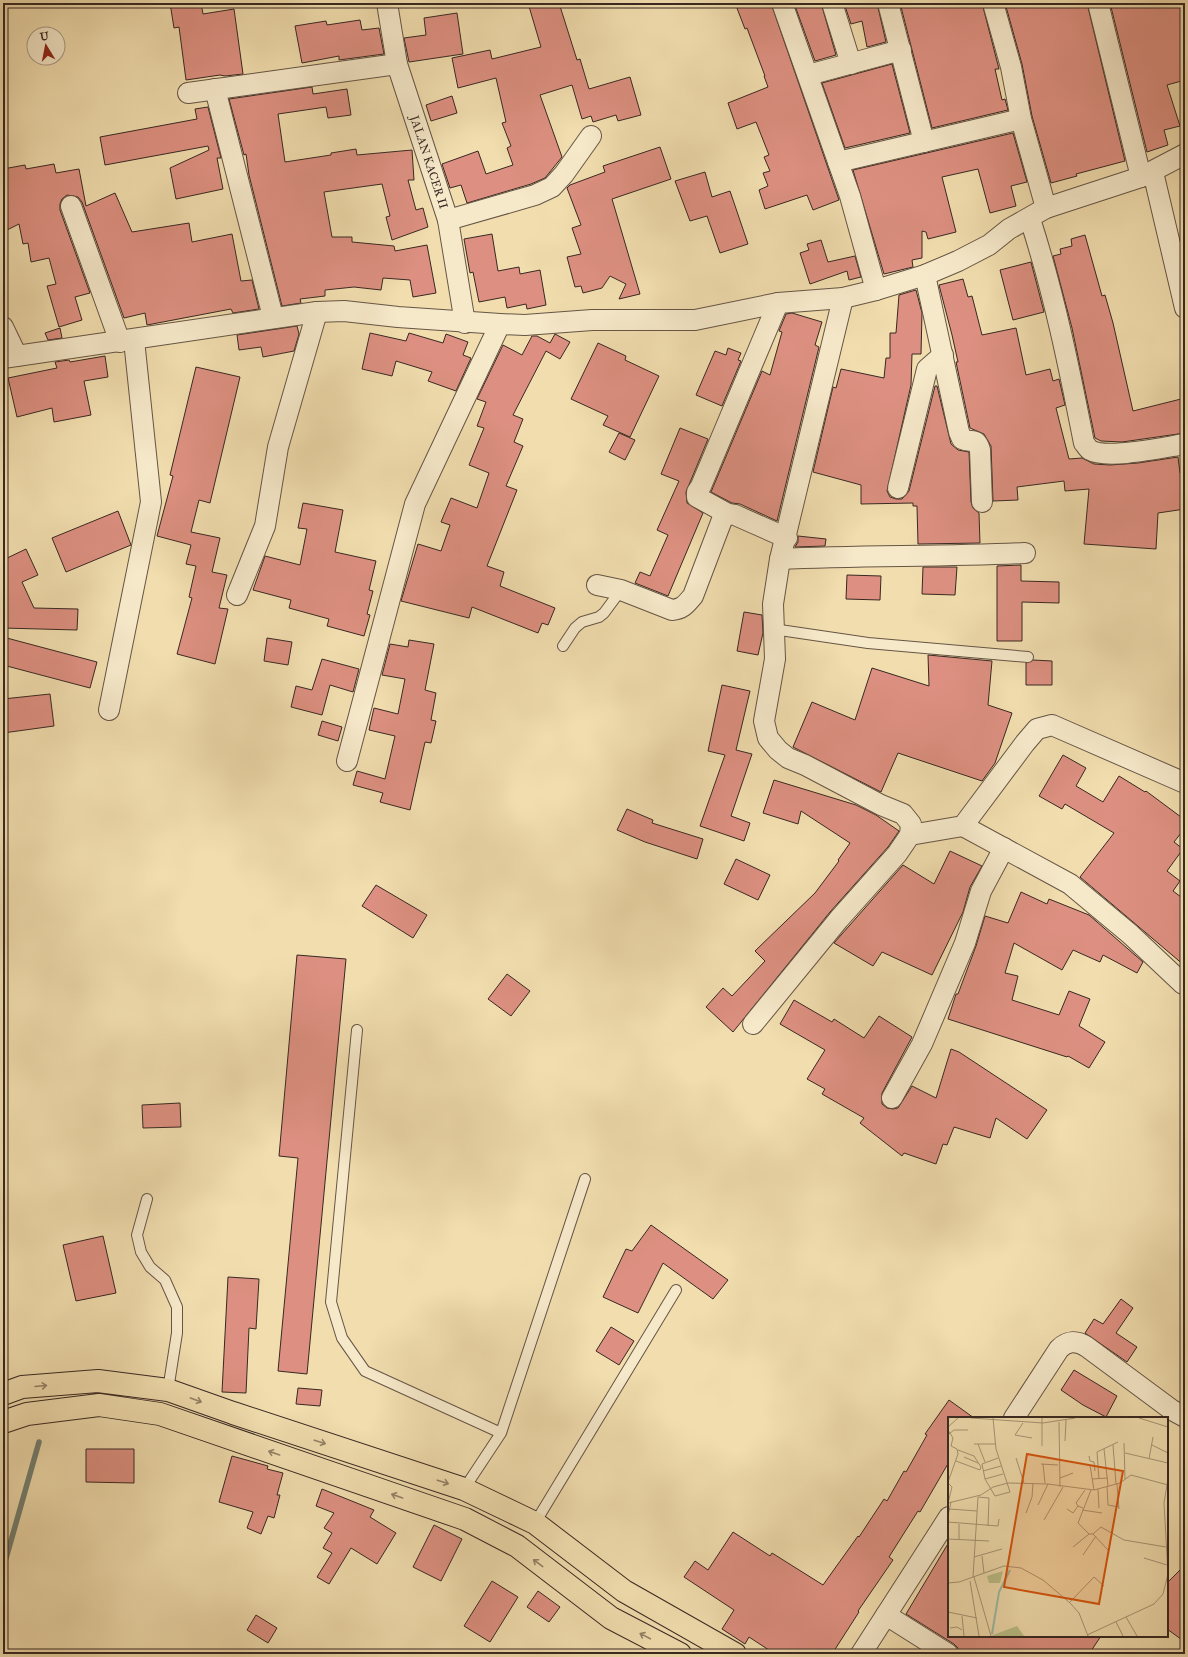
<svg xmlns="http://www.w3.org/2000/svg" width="1188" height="1657" font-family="'IM FELL Great Primer',serif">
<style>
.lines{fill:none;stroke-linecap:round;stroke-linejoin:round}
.stream{stroke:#738172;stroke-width:5.5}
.building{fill:#dd9081;stroke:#382822}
.service-casing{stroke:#665545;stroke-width:12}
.minor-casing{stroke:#665545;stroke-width:22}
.trunk-casing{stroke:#382822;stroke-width:24}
.service{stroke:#f6e9ca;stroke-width:10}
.minor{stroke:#f6e9ca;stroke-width:20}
.trunk{stroke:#f1ddae;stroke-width:22}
.oneway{stroke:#948268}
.labels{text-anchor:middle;stroke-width:3;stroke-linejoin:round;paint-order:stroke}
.street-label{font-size:12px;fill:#382822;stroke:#f6e9ca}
.inset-river{fill:none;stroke:#9bbca8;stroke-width:2}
.inset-road{fill:none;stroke:#a79576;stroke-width:1}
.view{fill:#d6540e;fill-opacity:0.15;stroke:#d6540e;stroke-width:2}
.inset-edge{fill:none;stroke:#382822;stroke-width:2}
</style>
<rect width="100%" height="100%" fill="#f1ddae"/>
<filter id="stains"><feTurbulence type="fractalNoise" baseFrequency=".005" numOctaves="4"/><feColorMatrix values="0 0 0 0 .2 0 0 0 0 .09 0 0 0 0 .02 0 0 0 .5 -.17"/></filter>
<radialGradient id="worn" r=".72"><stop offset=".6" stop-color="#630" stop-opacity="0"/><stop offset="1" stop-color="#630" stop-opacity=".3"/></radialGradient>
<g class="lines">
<path class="stream" d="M3,1569L39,1442"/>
</g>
<path class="building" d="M170,3H201L203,14L234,9L243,74L225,76L220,75L186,80L179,27L174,28Z
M528,3H559L577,60L580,59L589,89L630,77L641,115L618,121L616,115L593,122L591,116L582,119L572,85L540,95L562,157L545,178L531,184L467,203L461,185L450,188L442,164L478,151L486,174L513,165L507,148L511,146L502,123L506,122L496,78L458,88L452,58L490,50L492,59L541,47Z
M735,3H771L839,200L813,210L807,195L765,209L759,190L768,186L763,173L770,171L764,157L769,155L756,122L737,129L728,103L768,87L764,76H765L747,28L745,29Z
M794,3H821L836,55L815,61Z
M844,3H877L886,42L867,47L862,21L851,24Z
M900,3H982L999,69H995L1002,100L1005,99L1008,110L932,128Z
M1005,3H1087L1125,161L1076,174L1077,176L1051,183L1032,116L1022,64Z
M1110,3H1185V80L1167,85L1180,126L1164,130L1168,145L1147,152Z
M457,13L463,54L409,62L404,38L426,35L424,18Z
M360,20L362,30L379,28L384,54L339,60V56L302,63L295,26L326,21L327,25Z
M892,64L910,133L845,148L822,83Z
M312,87L313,94L347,89L351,115L328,118L326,107L278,114L285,162L331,155V153L356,149L357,155L412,150L414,180H408L416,210L423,208L428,227L392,240L386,217L390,216L382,184L324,192L332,237H352V242L394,246L395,251L427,245L436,293L413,297L410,280L383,278L381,290L354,287L325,290V296L300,299L301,303L282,306L249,175L246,154L244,155L229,99Z
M452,96L457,113L431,121L426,105Z
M208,107L221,158H217L223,189L176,199L170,168L209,150L208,146L105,165L100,137L197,119L195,109Z
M1013,133L1027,182L1011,186L1016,206L990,213L978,169L942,177L956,232L928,239L926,232L922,231V258L912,260L913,267L884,274L853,170Z
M660,147L671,179L612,199L640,294L619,299L626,284L610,276L602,288L583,293L581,286L575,287L567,257L581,254L572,228L581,225L567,188L570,185L605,172L603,166Z
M54,164L56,173L79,169L86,206L115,193L132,232L189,223L192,242L232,234L241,281L252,280L259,309L233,313L231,309L147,325L145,313L124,318L82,202L78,197L67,195L62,199L60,204V210L90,293L75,297L82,320L59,327L47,286L56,284L49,258L31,262L28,243L23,244L19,224L3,232V169L25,165L26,169Z
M705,172L712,197L730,191L748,244L720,253L707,216L690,221L675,181Z
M492,234L498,271L519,267L520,274L540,270L546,305L527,309L526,304L507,308L505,297L479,302L473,272L470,273L464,239Z
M1085,235L1102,296L1105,295L1113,323L1133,411L1185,398V433L1122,442L1101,441L1095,438L1072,328L1053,256L1061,254L1060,249L1072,246L1071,239Z
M821,240L828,262L855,256L861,277L849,280L847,271L810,284L800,253L809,250L807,244Z
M1031,262L1044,312L1013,320L1000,270Z
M963,279L968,297L972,296L982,335L1016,328L1026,375L1050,369L1053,381L1059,379L1065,405L1056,408L1069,459L1082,458L1094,464L1110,465L1138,463L1178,457L1180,473L1185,472V509L1158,513L1156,549L1084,544L1089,489L1065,491L1064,481L1017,487L1018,500L993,501L991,446L984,434L970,428L956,362H958L952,335L939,285Z
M916,290L922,313L921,354H912L911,385L887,491L890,497L896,499H902L909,491L935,386H937L951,444L958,450L969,452L971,502L973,508L979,513L980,543L918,544L917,506H913V503L861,504V485L813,472L833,387L836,388L841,369L884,378L886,358H890V333H896L899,295Z
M792,313L822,322L815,345L819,347L777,521L740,504L732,503L711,492L762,371L770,375L782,332L779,331L786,314Z
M297,326L299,334L294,351L263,357L261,347L239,350L237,335Z
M60,328L62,338L48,340L45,333Z
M370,333L406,341L409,333L443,343L446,334L468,342L463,355L471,358L456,391L428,381L432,372L396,361L392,376L362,369Z
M555,334L570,342L560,359L546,351L513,415L523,419L514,442L523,446L506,486L517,490L487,566L504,572L500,586L555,608L548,625L542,623L538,633L472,607L469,618L401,601L418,544L441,551L450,525L441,522L451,498L477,508L489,473L469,465L484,428L477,426L486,402L477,399L503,345L522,355L532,336H537L550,343Z
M598,343L626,356L625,360L659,376L630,437L603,425L608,416L571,399Z
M728,348L741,353L738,360L741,361L722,406L696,395L715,351L726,355Z
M105,356L108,377L84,381L91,415L54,422L52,408L17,417L8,378L57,368L55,362L69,360L70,362Z
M196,367L240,377L210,503L199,500L191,532L220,538L212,572L227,575L219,608L228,609L215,664L177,654L192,598L189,597L196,566L186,564L191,545L157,536L173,476L170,475Z
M680,428L708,439L686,492L687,503L703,513L668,596L635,583L640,572L650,576L668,535L657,530L679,481L661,474Z
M619,433L635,440L625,460L609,452Z
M303,503L343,510L335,552L376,561L369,590L373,591L367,614L370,615L364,636L327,626L329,619L289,608L291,600L253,590L265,556L300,565L307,529L298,528Z
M118,511L131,545L66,572L52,538Z
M798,536L826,539L825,546L795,547L798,542Z
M26,549L38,575L22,582L34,608L78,609L77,630L3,628V560Z
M1021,565V581L1059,582V603L1022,602V641H997V566Z
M923,567H957L955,595L922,594Z
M847,575L881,576L880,600L846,599Z
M744,612L762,615L763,633L758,655L737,651Z
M3,637L97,662L90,688L3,665Z
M267,638L292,642L288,665L264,661Z
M409,640L434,644L425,690L436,693L431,720L436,721L431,743L425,742L410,810L380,802L383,793L353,785L357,771L385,779L395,736L369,730L374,708L398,714L405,679L382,675L390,644L408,647Z
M928,655L992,661L988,705L1012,713L995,763L982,781L898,753L881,792L793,747L812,702L855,720L872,668L929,686Z
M322,659L359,669L353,692L330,685L322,715L291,707L296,686L312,690Z
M1033,660L1052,661V685H1026V663Z
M722,685L750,691L736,750L752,754L731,816L750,823L744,841L700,826L725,755L708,751Z
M50,694L54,726L3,733V699Z
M322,721L342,727L338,741L318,735Z
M1063,755L1086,768L1076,786L1103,802L1119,776L1145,792L1146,791L1185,820V828L1174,842L1183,849L1167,871L1180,881L1173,891L1185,900V966L1080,877L1114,833L1065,804L1062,809L1039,796Z
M774,780L856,805L876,815L899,831L888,847L830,912L733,1032L706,1007L723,988L732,996L765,961L755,951L815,893L839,861L838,860L850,843L801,811L798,824L763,813Z
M627,809L653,820L652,823L703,839L697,859L645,842L617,830Z
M950,851L982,866L970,887L963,912L932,975L882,952L873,966L834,943L903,865L934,884Z
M736,859L770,875L758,900L724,884Z
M376,885L427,915L413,938L362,906Z
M1021,892L1047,904L1049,899L1089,915L1143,962L1137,973L1103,955L1100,962L1073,950L1062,970L1014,943L1005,973L1018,976L1012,1000L1059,1015L1069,991L1090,999L1079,1026L1105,1042L1089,1068L1068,1056L1067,1057L948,1019L956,994H958L976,946L985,916L1008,923Z
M297,955L346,959L307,1374L278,1371L298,1158L279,1156Z
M507,974L530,991L511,1016L488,999Z
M794,1000L832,1022L834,1019L864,1038L879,1016L912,1037L882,1093V1104L887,1108L893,1109L898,1108L912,1086L936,1098L951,1049L959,1052L1047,1110L1027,1139L996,1118L990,1138L954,1127L947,1145L943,1144L936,1164L904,1153L902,1156L860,1123L864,1118L822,1094L825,1089L807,1079L825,1050L780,1024Z
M180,1103L181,1127L143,1128L142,1105Z
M651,1225L728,1280L713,1299L663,1263L638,1313L603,1297L626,1249L632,1251Z
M103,1236L116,1293L76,1301L63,1245Z
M228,1277L259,1279L256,1329L249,1328L246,1393L222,1392Z
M1121,1299L1133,1308L1116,1333L1137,1347L1127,1362L1085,1333L1094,1319L1103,1324Z
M611,1327L634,1341L619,1365L596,1351Z
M1074,1370L1117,1396L1106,1417L1083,1405L1061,1390Z
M298,1388L322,1390L320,1406L296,1404Z
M949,1400L974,1418H949V1462L920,1512L918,1511L889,1557L893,1560L858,1611L859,1612L832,1654H775L749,1637L745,1644L722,1629L734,1610L684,1577L695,1561L708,1570L733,1532L770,1556L772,1553L823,1585L858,1536L859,1537L884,1499L887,1501L904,1471L906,1472L927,1435L925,1434Z
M86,1449H134V1483L86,1482Z
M232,1456L268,1466L267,1469L283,1473L277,1495H280L274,1518L268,1516L261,1534L247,1528L253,1512L219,1502Z
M322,1489L374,1510L370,1517L396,1533L377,1564L351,1548L329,1584L317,1577L332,1553L323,1548L332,1533L324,1528L334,1513L316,1506Z
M434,1525L462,1539L441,1581L413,1567Z
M949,1542V1636H1101L1089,1654H959L958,1648L954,1644L906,1614Z
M1185,1565V1642L1167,1629V1583Z
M492,1581L518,1597L490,1642L464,1626Z
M538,1591L560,1607L549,1622L527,1607Z
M256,1615L277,1628L268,1643L247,1630Z"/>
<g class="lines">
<defs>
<path id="service" d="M773,629L868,643L1028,657
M563,646L575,628L582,622L599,617L604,613L621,590
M357,1030L331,1302L342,1338L365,1371L501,1433
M147,1199L137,1235L141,1252L150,1267L165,1280L177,1307V1333L168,1390
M464,1489L501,1433L585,1179
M535,1523L676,1290"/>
<g id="minor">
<path id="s1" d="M387,3L397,64L448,220L465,323"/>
<path d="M782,3L850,196L876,290"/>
<path d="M832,3L851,64"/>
<path d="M888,3L924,142"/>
<path d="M993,3L1011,67L1021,119L1046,208"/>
<path d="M1098,3L1141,177"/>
<path d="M808,75L901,50"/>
<path d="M215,89L273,317"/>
<path d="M188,93L397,64"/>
<path d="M838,162L1021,119"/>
<path d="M1153,172L1185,308"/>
<path d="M71,206L120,342"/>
<path d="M1030,219C1054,293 1069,367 1084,443C1086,445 1088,449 1090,450C1107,460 1165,447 1185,444"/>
<path d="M448,220L535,195L552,187L564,174L591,136"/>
<path d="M925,275L959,432L962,439C972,444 976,436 980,450L982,502"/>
<path d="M3,327L17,356"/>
<path d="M3,358L317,312L344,311L398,317L500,324L525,325L592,320H695L778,303L843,298L876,290L925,275L958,261L989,245L1009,229L1046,208L1141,177L1185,154"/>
<path d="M898,488L927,369L943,355"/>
<path d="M728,514L697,497V492L701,486L778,303"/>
<path d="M780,559C862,555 943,557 1025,553"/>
<path d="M597,585L621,590L672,610C683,609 686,604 693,596L723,517L728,514L735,515L787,538"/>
<path d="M237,595L265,526L278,447L317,312"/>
<path d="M109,710L151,502L134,340"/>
<path d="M347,761L415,504L500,324"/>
<path d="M963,826L1070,884L1130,934L1183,984"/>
<path d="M910,835L963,826L1025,743L1037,729L1052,725L1185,783"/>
<path d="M753,1024L839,919L897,854L910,835L911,824L903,814L881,805L805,765L788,758L778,750L768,738L764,721L775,659L773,604L780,559L843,298"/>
<path d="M892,1098L922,1044L965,943L981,891L1004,848"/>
<path d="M1014,1418L1059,1349C1067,1341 1076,1340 1087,1347L1172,1410L1185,1417"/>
<path d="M886,1615L948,1654"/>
<path d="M861,1654L949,1517"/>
</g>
<path id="trunk" d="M3,1394L22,1387L98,1381L168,1390L233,1413L464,1489L535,1523L624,1591L735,1654
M3,1422L27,1414L99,1405L160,1414L465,1519L517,1546L611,1618L680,1654"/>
</defs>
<use href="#service" class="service-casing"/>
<use href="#minor" class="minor-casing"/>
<use href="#trunk" class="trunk-casing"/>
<use href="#service" class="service"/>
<use href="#minor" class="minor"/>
<use href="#trunk" class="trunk"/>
</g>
<defs><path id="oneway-shaft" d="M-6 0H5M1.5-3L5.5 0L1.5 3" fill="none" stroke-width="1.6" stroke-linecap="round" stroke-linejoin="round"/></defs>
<g class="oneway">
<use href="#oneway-shaft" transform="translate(41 1386) rotate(-5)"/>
<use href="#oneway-shaft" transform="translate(196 1400) rotate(20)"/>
<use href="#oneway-shaft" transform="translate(320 1442) rotate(18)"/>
<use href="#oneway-shaft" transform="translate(274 1453) rotate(-161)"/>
<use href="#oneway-shaft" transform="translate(443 1482) rotate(18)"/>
<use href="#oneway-shaft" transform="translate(397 1496) rotate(-161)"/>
<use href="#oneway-shaft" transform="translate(538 1563) rotate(-143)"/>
<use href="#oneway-shaft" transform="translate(645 1636) rotate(-152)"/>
</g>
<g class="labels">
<g class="street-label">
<text dy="4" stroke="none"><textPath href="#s1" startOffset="165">JALAN KACER II</textPath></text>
</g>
</g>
<g transform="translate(948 1417)">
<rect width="220" height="220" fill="#f1ddae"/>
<path d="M55,154L52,166H41L39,159ZM69,209L76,219H44L45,218Z" fill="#bcc089"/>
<path class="inset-river" d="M44,217L51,175L62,153"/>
<path class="inset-road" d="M23,1L95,6L127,1M45,1L48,32L62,75L47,79L37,62L34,47L50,41M191,1L220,10M111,5L112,70M75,6L67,18L84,21M0,10L10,1M0,13L5,21L3,29L9,32L10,37L0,65M1,17L6,13H20M117,24L118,3M176,26L177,62M26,27H48M30,27L37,45M165,28L168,67M204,28L220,36M94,29V1M156,32L160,69M177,36L220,46M141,39L142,44L146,45L147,54M16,40L30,46M68,41L76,66M201,42L205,20M8,44L32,53L33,50L26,39L10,33M93,47L110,48M95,47L97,66M142,48L146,73M35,54L53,49M112,61L125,56M37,62L55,57M144,62L160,61M151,62L149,35L170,25M0,66L4,70L0,86M169,67L171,92M159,69L160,88L171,90M150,72L151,91M30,80L41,81L40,109M0,86L33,78L45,70L60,66L100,67L146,73L172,66L183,58L220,68M90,88L100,67M130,89L128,86L137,73M1,92L29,94M119,92L125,96L130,89L135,91M134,93L154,96M78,96L84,80L85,66M0,99L3,85M96,103L115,70M0,105L50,109L51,102M141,117H145L153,110L176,123L218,130M145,117L160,133M0,122L41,124M11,122V107M125,130L141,117L130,106L143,73M135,138L148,119M34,139L36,156M26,140L54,132M196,141L219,148M25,160L30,80M26,160L43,219M22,164L31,219M0,166L11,165L56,149L73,151L95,163L122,186L131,196L140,219M122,185L146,160L156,169M0,195L29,201M14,199L16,219M178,200L189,219M168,205L175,219M2,211L9,210L14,213M139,218L206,187L215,177L220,157L216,86L220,62"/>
<path class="view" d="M79,37L175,54L151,187L56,170Z"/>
<rect width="220" height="220" class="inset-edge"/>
</g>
<rect width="1188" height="1657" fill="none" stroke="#f1ddae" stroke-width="16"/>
<rect x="4" y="4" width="1180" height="1649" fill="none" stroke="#382822" stroke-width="2"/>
<rect x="8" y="8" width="1172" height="1641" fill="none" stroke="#382822"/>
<g transform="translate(46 46) rotate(350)"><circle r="19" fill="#f6e9ca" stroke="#aa9c87"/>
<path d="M0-3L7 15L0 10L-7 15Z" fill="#8f2418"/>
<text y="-6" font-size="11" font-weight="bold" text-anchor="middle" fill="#382822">U</text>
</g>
<rect width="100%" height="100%" filter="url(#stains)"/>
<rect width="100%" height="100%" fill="url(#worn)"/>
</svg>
